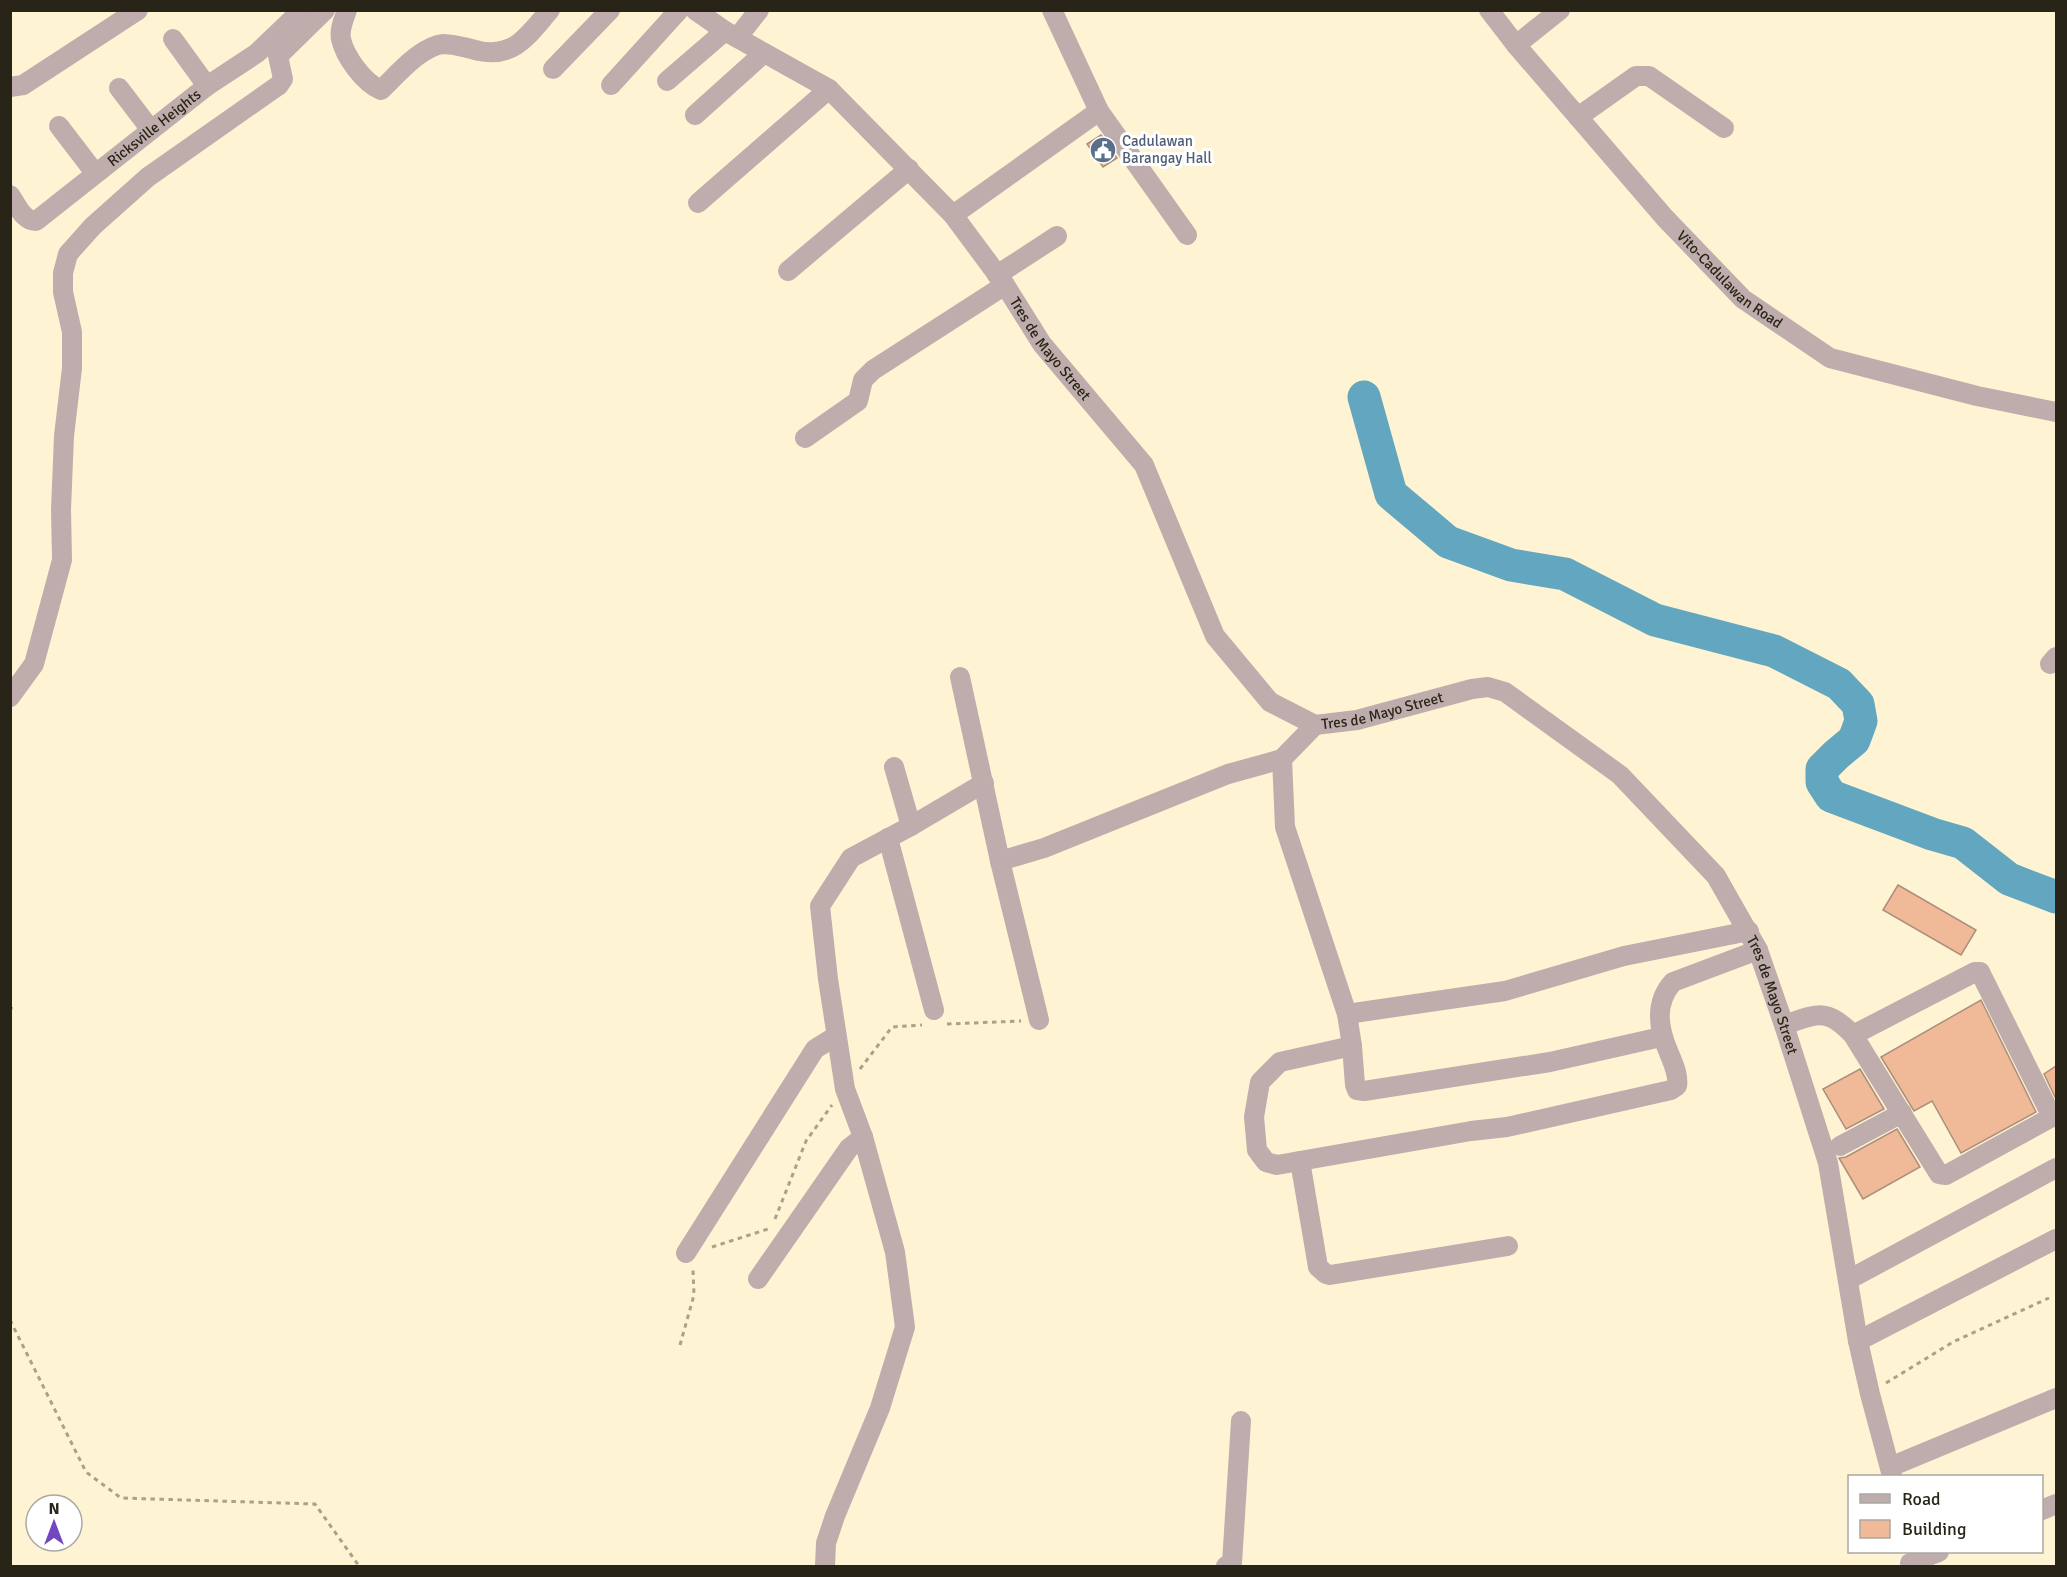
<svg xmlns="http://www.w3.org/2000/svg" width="2067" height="1577" font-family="Signika,sans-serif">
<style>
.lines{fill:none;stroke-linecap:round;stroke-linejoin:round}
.river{stroke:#62a7bf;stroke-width:33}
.building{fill:#f0b997;stroke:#ac8e7c;stroke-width:1.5}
.path{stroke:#a9a288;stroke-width:3;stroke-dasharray:4.5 4.5;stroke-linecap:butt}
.minor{stroke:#beadac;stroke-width:20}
.labels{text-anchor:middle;stroke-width:6;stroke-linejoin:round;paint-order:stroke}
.street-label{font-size:15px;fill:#282518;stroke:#fff}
.service-label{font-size:15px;fill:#4e5e75;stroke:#fff;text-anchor:start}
</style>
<rect width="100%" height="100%" fill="#fef4d3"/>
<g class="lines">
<path class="river" d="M1364,397L1391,494L1448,542L1511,565L1565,574L1655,620L1774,651L1839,684L1858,704L1861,721L1854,740L1836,755L1822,769V782L1831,796L1932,834L1963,843L2009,879L2056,897"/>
</g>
<path class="building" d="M1101,135L1117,158L1103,167L1087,144Z
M1898,885L1976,930L1961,955L1883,910Z
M1981,1000L2036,1112L1961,1153L1932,1101L1914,1111L1881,1057Z
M2056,1066V1099L2044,1074Z
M1860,1069L1884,1109L1846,1129L1823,1089Z
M1897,1129L1920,1167L1863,1199L1839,1158L1846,1157Z"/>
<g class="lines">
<path class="path" d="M10,1011L13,1004
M947,1024L1021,1021
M860,1069L892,1027L922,1025
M775,1219L806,1141L832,1105
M712,1247L771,1228
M10,1320L86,1472L121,1498L315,1504L359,1566
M680,1345L694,1295L693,1270
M1886,1383L1953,1342L2049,1298"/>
<g class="minor">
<path d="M347,10C344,19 339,29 341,39C345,57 364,83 381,90C396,76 421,46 443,44C454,44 468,48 479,51C515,58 528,35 550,10"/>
<path id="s1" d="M695,10L725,31L829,89L953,215L1005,285L1042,344L1144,465L1215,636L1270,702L1315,725L1357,720L1472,689L1488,687L1505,692L1620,775L1716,876L1758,950L1784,1025L1828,1163L1858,1341L1870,1394L1892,1476"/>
<path d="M1052,10L1099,111L1187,235"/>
<path id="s2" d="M1489,10L1516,45L1665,218L1743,299L1830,358L1977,396L2056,412"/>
<path d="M737,38L759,10"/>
<path d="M173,39L207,86"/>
<path d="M1516,45L1560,10"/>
<path d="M553,69L610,10"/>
<path d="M667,81L725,31"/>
<path d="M611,85L679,10"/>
<path d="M10,87L23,85L138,10"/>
<path d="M119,88L151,130"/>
<path d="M695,115L764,53"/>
<path d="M1578,117L1636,76H1649L1724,128"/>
<path d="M59,126L95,173"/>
<path id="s3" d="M10,195C17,205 23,221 36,221L207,86L257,53L302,10"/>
<path d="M698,203L829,89"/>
<path d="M953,215L1099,111"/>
<path d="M788,271L909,169"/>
<path d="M997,275L1057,236"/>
<path d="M805,438L858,401L863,380L873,370L1005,285"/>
<path d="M2050,664L2056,657"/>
<path d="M960,677L1000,861L1039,1020"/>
<path d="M10,697L34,664L62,560L61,509L64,436L72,368V332L63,292V273L68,254L93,226L148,177L279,85L283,79L278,56L325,10"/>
<path d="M1282,759L1285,827L1347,1014L1352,1046L1280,1062L1260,1082L1254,1117L1257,1150L1266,1162L1277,1165L1471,1131L1507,1127L1671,1090L1677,1086C1679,1075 1673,1063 1669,1053C1658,1028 1654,1003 1673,982L1758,950"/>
<path d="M894,767L911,826"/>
<path d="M888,838L934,1010"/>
<path d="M1000,861L1044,848L1228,774L1282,759L1315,725"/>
<path d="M1347,1014L1505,991L1624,956L1749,931"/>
<path d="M1784,1025C1817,1014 1827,1007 1853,1035L1939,1174L1946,1175L2052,1117L1980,972H1975L1853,1035"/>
<path d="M1352,1046L1355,1085L1357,1090L1364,1091L1550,1062L1661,1037"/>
<path d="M1840,1146L1902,1113"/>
<path d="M1300,1161L1318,1267L1326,1274L1330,1275L1508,1246"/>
<path d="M686,1253L815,1049L836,1036"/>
<path d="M758,1279L849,1148L863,1137"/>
<path d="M1848,1280L2056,1168"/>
<path d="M1858,1341L2056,1239"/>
<path d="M1890,1467L2056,1398"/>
<path d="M2042,1510L2056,1504"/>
<path d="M1910,1563L1939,1552"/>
<path d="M825,1566L826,1543L835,1516L880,1408L905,1327L895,1252L863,1137L845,1089L828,979L820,906L851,858L911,826L984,783"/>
<path d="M1226,1566L1232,1563L1241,1421"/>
</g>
</g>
<defs>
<symbol id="civic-disc" viewBox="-11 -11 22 22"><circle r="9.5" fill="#5c6f8a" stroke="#fff"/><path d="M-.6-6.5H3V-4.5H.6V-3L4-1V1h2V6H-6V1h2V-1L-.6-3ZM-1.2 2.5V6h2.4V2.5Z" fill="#fff"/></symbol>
</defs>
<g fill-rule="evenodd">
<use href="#civic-disc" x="1088" y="135" width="30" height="30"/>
</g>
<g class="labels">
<g class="street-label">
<text dy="5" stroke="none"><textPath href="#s3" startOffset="189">Ricksville Heights</textPath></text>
<text dy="5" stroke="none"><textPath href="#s2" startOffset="362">Vito-Cadulawan Road</textPath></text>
<text dy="5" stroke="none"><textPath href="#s1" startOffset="498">Tres de Mayo Street</textPath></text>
<text dy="5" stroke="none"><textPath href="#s1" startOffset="1038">Tres de Mayo Street</textPath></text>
<text dy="5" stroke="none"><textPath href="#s1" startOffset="1578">Tres de Mayo Street</textPath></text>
</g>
<g class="service-label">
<text x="1122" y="146">Cadulawan<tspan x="1122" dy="17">Barangay Hall</tspan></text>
</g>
</g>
<rect width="2067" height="1577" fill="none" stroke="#282518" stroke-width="24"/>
<rect x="1848" y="1475" width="195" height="78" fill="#ffffff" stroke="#a9a8a3" stroke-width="1.5"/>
<rect x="1860" y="1494" width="30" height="9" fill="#beadac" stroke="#a9a8a3" stroke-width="1.5"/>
<text x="1902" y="1505" font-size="18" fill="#282518">Road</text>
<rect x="1860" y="1520" width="30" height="18" fill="#f0b997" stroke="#a9a8a3" stroke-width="1.5"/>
<text x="1902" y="1535" font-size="18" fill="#282518">Building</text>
<g transform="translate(54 1523)"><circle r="28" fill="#ffffff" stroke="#a9a8a3" stroke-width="1.5"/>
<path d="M0-4.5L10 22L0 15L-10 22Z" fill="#7547bf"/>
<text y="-9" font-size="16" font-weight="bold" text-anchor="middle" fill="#282518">N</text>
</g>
</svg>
